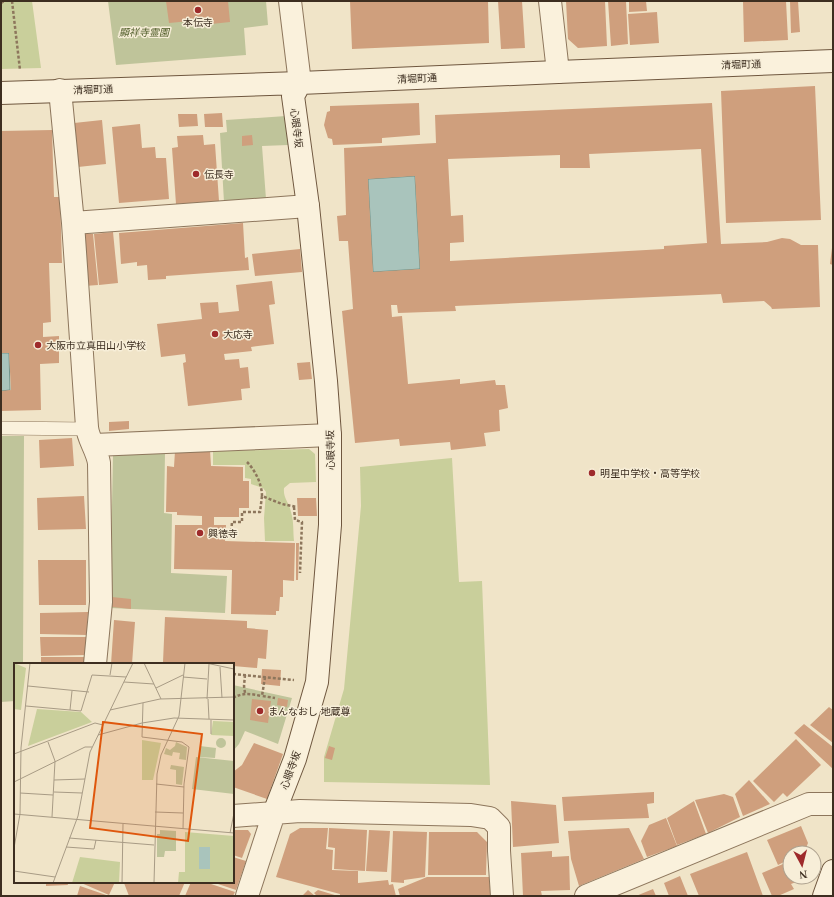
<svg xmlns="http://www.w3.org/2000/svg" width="834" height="897" font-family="'Times New Roman','Noto Sans JP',serif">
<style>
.green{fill:#c9cf9b}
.cemetery{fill:#bfc49a}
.water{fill:#a9c4bc;stroke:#6f938a}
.building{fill:#cf9f7d;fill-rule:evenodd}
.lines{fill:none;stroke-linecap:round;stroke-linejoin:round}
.lane-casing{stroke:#8d765c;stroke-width:14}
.street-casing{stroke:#8d765c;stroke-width:24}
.secondary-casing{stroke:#6f573f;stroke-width:24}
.path{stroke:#8d765c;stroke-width:2.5;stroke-dasharray:3 2;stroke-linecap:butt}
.lane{stroke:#faf1dc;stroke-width:13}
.street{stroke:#faf1dc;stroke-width:22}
.secondary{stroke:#faf1dc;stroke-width:22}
.poi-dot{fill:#9e2a2b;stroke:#f7eed8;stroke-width:1.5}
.labels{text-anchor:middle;stroke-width:3;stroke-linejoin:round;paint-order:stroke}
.poi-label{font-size:10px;fill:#3d2e20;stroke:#f7eed8;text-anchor:start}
.park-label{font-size:10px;font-style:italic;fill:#4d5a26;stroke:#f7eed8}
.street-label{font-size:10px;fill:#3d2e20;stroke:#f7eed8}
.inset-road{fill:none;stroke:#a89b85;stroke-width:1}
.view{fill:#df570d;fill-opacity:0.15;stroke:#df570d;stroke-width:2}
.inset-edge{fill:none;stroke:#3d2e20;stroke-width:2}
</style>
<rect width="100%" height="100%" fill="#f0e4c8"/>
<path class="green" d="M1,1H32L41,68L1,69Z
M309,449L315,454L316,482L290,483L284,488C283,499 289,502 291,512C294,522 293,531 294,541H265L264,518L266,492L263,488L251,484V479L245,478V465H213V451Z
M452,458L459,582L482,581L490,785L324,782V757L344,689L361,506L360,467Z"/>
<path class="cemetery" d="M108,1H266L268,25L244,28L246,55L116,65Z
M286,116L288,145L262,146L266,199L224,202L220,133L227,132L226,120Z
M1,436H24L23,664H15V701L1,702Z
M165,453L164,513L172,514L171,573L227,576L225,613L110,608L113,454Z
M233,685L292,698L278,744L245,731L239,744L233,751Z"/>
<path class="water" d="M415,176L420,269L373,272L368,179Z
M1,353H9L10,390L1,391Z"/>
<path class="building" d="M166,1H228L230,22L202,25L201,20L169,23Z
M350,1H488L489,43L352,49Z
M498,1H522L525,48L501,49Z
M566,1H605L607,46L578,48L568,39Z
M608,1H626L628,44L611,46Z
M629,1H646L647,11L629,12Z
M743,1H786L788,40L744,42Z
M790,1H798L800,32L791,33Z
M657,12L659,43L630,45L628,14Z
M815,86L821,220L726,223L721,91Z
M419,103L420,135L382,138V143L333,145L332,139L328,138L324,125L327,112L330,111V106Z
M712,103L721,244L767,242L782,238L790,239L801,245H818L820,307L772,309L771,307L764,301L723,303L721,294L455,306L456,311L398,313L397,305H391L392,317L402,316L408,384L460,379V384L495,380L496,385H505L508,408L499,410L500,431L484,433L486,446L451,450L450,442L400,446L399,439L355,443L342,311L353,309L348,241H339L337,216L346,215L344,148L436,143L435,115ZM701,149L707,243L664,246V249L450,261V243L464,242L463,215L451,216L448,159L560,155V168H590L589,154ZM415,176L420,269L373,272L368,179Z
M222,113L223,127H205L204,114Z
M178,114H197L198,126L179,127Z
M102,120L106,164L78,167L74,123Z
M140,124L142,148L155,147L156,158H166L169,199L119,203L112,127Z
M52,130L54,197H60L62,263H49L51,322L43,323V337L59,336V363L40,364L41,410L1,411V391L11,390L9,353H1V131Z
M203,135L204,145L215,144L219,201L176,204L172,148L178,147L177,136Z
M252,135L253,145L242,146V136Z
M243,223L245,258L248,257L249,270L166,276V279L148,280L147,265L137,266V262L121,264L119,233Z
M113,232L118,283L99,285L94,234Z
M85,234H93L98,285L84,286L79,241Z
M832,248H833V265L830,264Z
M300,249L302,272L255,276L252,254Z
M272,281L275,304L269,305L274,344L251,347L252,351L224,354L225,360L239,359L240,368L248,367L250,388L241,389L242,400L188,406L183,363L186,362L185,354L161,357L157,324L202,319L200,303L218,302L219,313L239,311L236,285Z
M310,362L312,379L299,380L297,363Z
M129,421V429L109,431V422Z
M72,438L74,466L40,468L39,440Z
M210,450L211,466L243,467V481H249V508H239V517H214V525H226L225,541L295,543L294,581L283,580V597H280L279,611H276V615L231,614L232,570L174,569L175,525H202V516L177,515V512H166L167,466L174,467L175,451Z
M84,496L86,529L38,530L37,498Z
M297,498H316L317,516H298Z
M296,543H299L298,580H296Z
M38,560H86V605H39Z
M112,597L131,599V609L112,607Z
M88,612L87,635L40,634V613Z
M165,617L247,621V628L268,630L266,659L258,658L257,668L233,666V664H198L163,662Z
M114,620L135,622L132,664H111Z
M40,637H87L85,655L41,656Z
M41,657H85L84,664H41Z
M262,669L281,670L280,686L261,684Z
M278,698L288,700L287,707L277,705Z
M252,699L271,701L268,723L250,720Z
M829,707L833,710V743L810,725Z
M804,724L833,747V769L794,733Z
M796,739L821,765L787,797L783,793L774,802L753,781Z
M254,743L283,754L267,799L233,787V772L242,765Z
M329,746L335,748L332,760L325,758Z
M749,780L770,804L743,816L735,794Z
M654,792V803L647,804L649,818L564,821L562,797Z
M724,794L733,797L740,817L708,833L695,800Z
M511,801L556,805L559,843L513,847Z
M694,801L706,834L677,845L667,818Z
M666,818L677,846L647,857L641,841L649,825Z
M801,826L808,843L804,853H790V859L778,865L767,840Z
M300,828H328L326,849L333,850L332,870L358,871V883L388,880L389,885L393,884L396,896H340V894L276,877L290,834Z
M329,828L367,830L365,871L334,869L335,848L328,847Z
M629,828L644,859L579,886L571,859L568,831Z
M233,830H248L251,834L242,858L233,855Z
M369,830L390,831L387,872L366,871Z
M393,831L427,832L425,877L404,880V883L391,882Z
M429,832H477L487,842L486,875H428Z
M552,851V857L569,856L570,890L541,891L542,896H523L521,853Z
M747,852L763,896H699L690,874Z
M233,857L246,861L236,890L212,882H233Z
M790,861V877H794L796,882L791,884L794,889L778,896H772L762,873Z
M680,876L688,896H669L664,883Z
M427,877H489L491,896H400L398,889Z
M46,882H67L68,885L46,886Z
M79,882H115L109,895Z
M127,882H185L179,896H129L124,883Z
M191,882H205L235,892L233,896H185Z
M80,886L109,896H77Z
M653,889L656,896H636Z
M308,890L315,896H302Z
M318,890L338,896H317L314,893Z"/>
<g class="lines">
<defs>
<path id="lane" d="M1,428L87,429"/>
<path id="street" d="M290,1L300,83
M550,1L558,72
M60,90L73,223L87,427C88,439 97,450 99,463L101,602L95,664
M73,223L308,206
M94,445L330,435
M233,816L300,811L471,815L490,818L499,827V851L502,896
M247,896L274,813
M586,896L809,804H833"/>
<path id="secondary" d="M1,93L300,83L558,72L833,61
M274,813L295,759L317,682L330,525V435L326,381L308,206L293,96L300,83
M824,896L833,871"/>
</defs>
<use href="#lane" class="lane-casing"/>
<use href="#street" class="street-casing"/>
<use href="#secondary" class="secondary-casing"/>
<path class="path" d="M12,1L20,70
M1,3L4,1
M247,462C255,470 262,484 262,496L282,504L297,507
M294,507L295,520L302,522L300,573
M231,536L232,522H242V512H260L262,496
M233,674L294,680
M245,675L244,686L245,693
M265,677L262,696L275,698
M233,698C243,692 251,694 262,696"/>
<use href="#lane" class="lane"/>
<use href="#street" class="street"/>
<use href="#secondary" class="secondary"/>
</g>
<g class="poi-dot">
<circle cx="198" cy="10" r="4"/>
<circle cx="196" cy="174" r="4"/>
<circle cx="215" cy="334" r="4"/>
<circle cx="38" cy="345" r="4"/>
<circle cx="592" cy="473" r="4"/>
<circle cx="200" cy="533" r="4"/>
<circle cx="260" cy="711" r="4"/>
</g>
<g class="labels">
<g class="poi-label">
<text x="198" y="26" text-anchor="middle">本伝寺</text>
<text x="204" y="178">伝長寺</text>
<text x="223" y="338">大応寺</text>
<text x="46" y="349">大阪市立真田山小学校</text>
<text x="600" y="477">明星中学校・高等学校</text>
<text x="208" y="537">興徳寺</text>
<text x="268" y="715">まんなおし 地蔵尊</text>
</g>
<g class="park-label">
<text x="144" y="36">顯祥寺霊園</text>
</g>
<g class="street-label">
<text transform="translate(741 64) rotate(-2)" y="4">清堀町通</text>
<text transform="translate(417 78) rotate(-3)" y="4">清堀町通</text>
<text transform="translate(93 89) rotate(-2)" y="4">清堀町通</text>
<text transform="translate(297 128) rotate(83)" y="4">心眼寺坂</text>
<text transform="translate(330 450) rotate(-91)" y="4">心眼寺坂</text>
<text transform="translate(290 770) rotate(-70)" y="4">心眼寺坂</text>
</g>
</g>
<g transform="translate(14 663)">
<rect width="220" height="220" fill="#f0e4c8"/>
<path d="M0,0L12,5L7,47L0,46ZM23,46L67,49L78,59L14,83ZM199,58L220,59V73L197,72ZM128,77L147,80L139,117H128ZM171,169L220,173V220H164L165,209H171ZM66,194L106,199L105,220H58Z" fill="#c9cf9b"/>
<path d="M202 80a5 5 0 1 1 10 0a5 5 0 1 1-10 0ZM162,79L173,84L172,97L165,96L166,90L159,89L158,93L150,91L152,85L156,87L161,83ZM186,83L202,85L201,95L185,94ZM182,94L220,98V131L178,126ZM157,102L170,104L168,122L162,121V107L156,106ZM146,167L162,168V188H151L150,194H143V171H146Z" fill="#bfc49a"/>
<path d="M185,184H196V206H185Z" fill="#a9c4bc"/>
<path class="inset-road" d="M130,0L147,36M192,0L220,6M206,4L208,35M96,12L98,0M169,14L193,16M110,19L140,21M14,23L75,29M142,25L169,12M193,36L195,1M194,36L195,56M129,40L128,74L168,79L175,84L170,121L169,166M12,43L67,48L78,12L112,14M56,47L58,28M96,47L146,36L220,34M197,71V57M84,72L128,60L160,55L220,57M34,79L41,98L38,154M0,91L81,60L89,62M40,117L71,116M0,119L71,84H78M142,121L170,124M40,129L68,130M6,130L39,132M141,149L169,150M0,151L220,170M216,170L220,150M55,175L140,182M52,184L80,186L82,177M0,185L6,151L7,85L16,0M0,208L41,214M39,220L64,153L76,89L119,0M108,220L109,161M140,220L143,111L147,92L165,53L171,0"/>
<path class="view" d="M89,59L188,71L174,178L76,165Z"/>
<rect width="220" height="220" class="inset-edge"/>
</g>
<rect width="834" height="897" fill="none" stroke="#3d2e20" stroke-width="4"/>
<g transform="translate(802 865) rotate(173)"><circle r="19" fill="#f7eed8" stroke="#ada18e"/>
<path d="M0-3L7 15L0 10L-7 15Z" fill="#9e2a2b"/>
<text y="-6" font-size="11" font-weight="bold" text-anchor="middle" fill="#3d2e20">N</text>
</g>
</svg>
